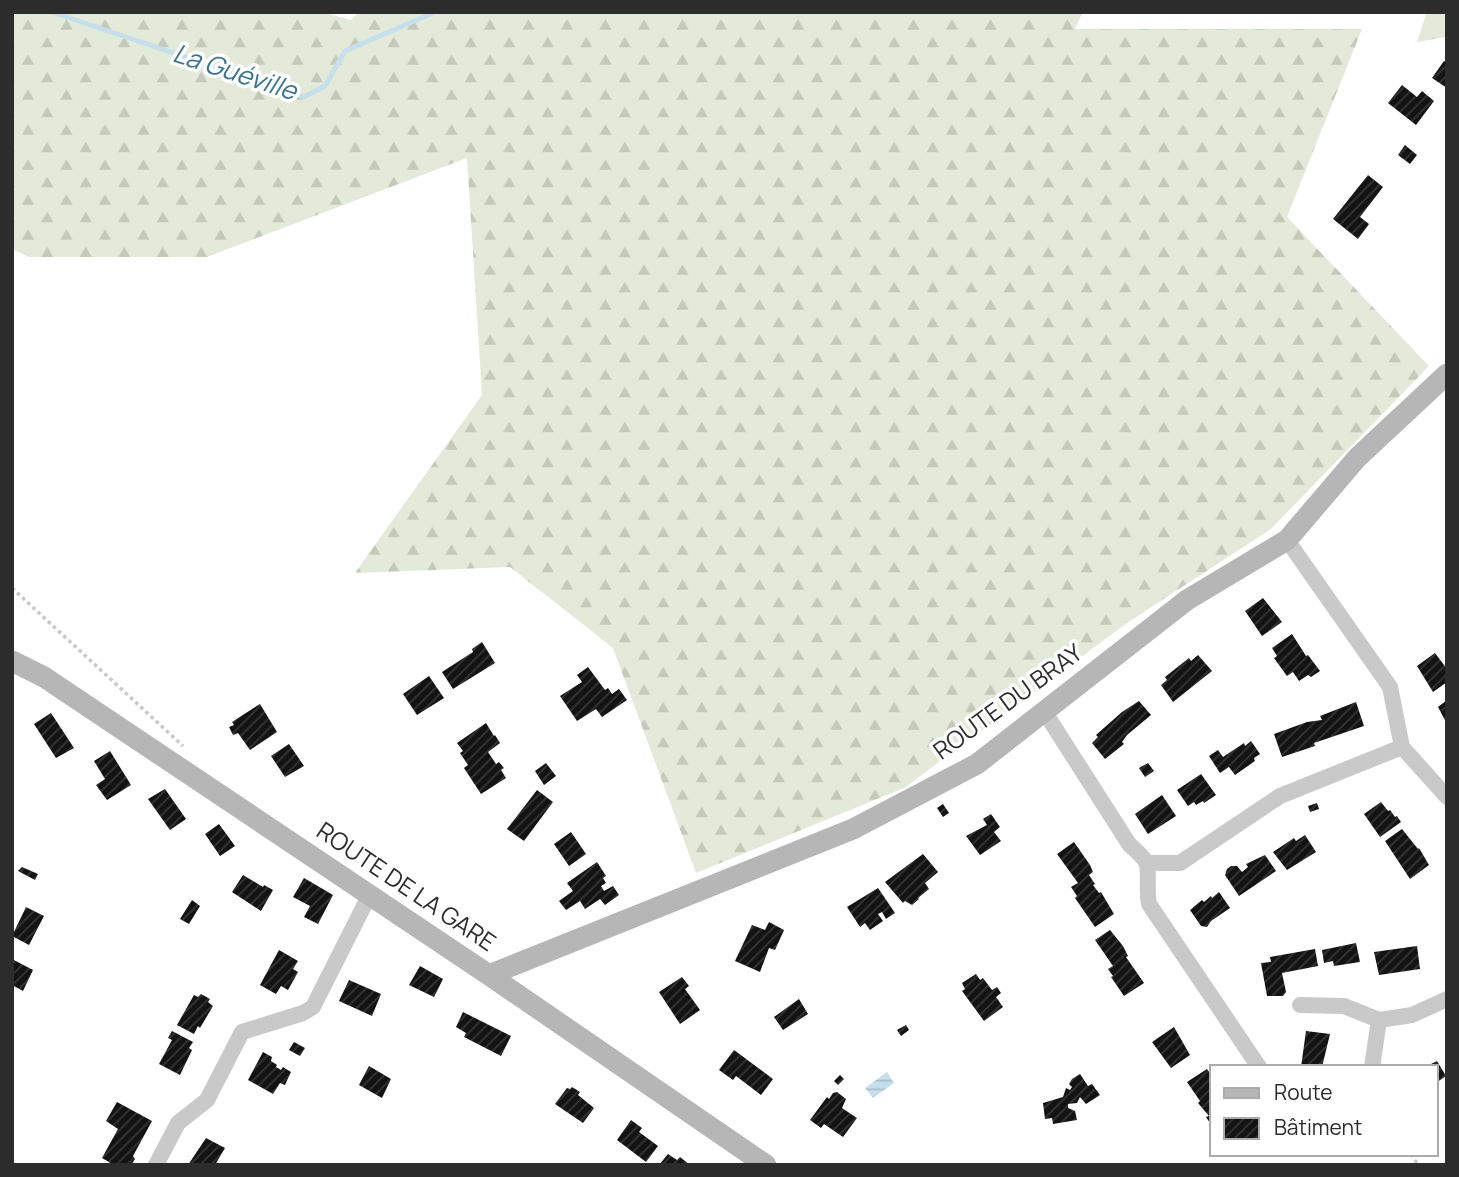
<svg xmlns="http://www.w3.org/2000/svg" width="1459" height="1177" font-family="Manrope,sans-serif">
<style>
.forest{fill:url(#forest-firs)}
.water{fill:url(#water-rules)}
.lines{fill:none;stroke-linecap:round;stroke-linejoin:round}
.stream{stroke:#c5dfeb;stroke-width:5}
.building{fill:url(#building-hatch)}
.path{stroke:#c9c9c9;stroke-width:3.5;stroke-dasharray:3.5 3.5;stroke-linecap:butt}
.street{stroke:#c9c9c9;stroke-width:16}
.secondary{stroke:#b6b6b6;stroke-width:21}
.labels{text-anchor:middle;stroke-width:7;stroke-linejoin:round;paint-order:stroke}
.street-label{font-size:24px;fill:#2c2c2c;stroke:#fff}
.water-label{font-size:26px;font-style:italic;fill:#3b748e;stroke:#fff}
</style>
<defs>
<pattern id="forest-firs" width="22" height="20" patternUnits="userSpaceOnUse" patternTransform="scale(1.75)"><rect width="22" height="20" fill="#e4ead9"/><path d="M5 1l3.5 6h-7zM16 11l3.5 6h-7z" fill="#c4c9ba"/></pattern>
<pattern id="water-rules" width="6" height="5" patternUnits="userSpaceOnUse" patternTransform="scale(1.75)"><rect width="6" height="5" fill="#c5dfeb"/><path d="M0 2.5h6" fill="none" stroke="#a9c0ca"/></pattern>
<pattern id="building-hatch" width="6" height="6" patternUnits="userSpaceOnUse" patternTransform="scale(1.75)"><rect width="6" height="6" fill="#131313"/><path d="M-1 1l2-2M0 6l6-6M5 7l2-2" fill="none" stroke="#363636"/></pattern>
</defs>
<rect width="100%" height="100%" fill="#fff"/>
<path class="forest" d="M12,12H322L351,20L359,12H1083L1075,29H1362L1287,217L1429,366L1271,529L1127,623L904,788L696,873L613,648L510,567L355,573L482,395L467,158L207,257H29L12,249Z
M1427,12H1447V37L1417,42Z"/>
<path class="water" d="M887,1072L894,1083L873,1098L865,1088Z"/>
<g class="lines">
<path class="stream" d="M52,12L304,97L325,86L345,51L435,12"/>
</g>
<path class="building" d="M1444,61L1447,63V88L1432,78Z
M1402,85L1417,97L1422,91L1434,101L1416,125L1388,103Z
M1405,145L1417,155L1410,164L1398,155Z
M1368,175L1383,187L1360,217L1369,224L1358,239L1333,219Z
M1263,598L1282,622L1262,636L1245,611Z
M1292,634L1306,656L1308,655L1320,671L1311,677L1308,675L1299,681L1293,672L1287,676L1274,658L1277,656L1272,648Z
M482,642L495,663L453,689L442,672L473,652L472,649Z
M1435,653L1447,669V682L1433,692L1417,666Z
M1198,655L1212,671L1173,702L1161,685L1167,680L1165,677L1189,658L1191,661Z
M588,667L605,690L608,688L612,694L619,689L627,700L602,717L596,709L577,721L560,696L582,682L577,675Z
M429,676L444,698L417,715L403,694Z
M1447,700V724L1438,707Z
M1139,701L1151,715L1127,735L1122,742L1124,744L1105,759L1092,743L1098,737L1096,735L1122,712Z
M1356,702L1364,726L1314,743L1315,746L1282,757L1274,734L1307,722L1322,720L1320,716Z
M260,704L277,732L250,750L238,733L233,735L229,727L234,725L232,722Z
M51,713L74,748L56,758L34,724Z
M486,723L494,736L495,735L500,743L488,752L496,764L499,762L504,768L501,770L506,778L481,794L464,768L468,765L460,753L463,751L457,743Z
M1251,741L1260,754L1254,758L1255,761L1235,775L1229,767L1220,773L1209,756L1218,750L1223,757L1244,743L1245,746Z
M289,744L304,766L285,777L271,756Z
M110,751L131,785L107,800L96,785L105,779L94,761Z
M546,763L556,776L544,785L535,771Z
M1148,763L1154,771L1145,777L1139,768Z
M1201,774L1216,795L1204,803L1203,801L1196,805L1194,802L1188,806L1177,790Z
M165,789L186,819L170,830L148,799Z
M537,790L553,802L524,841L507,829Z
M1162,795L1176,816L1148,834L1135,814Z
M1381,802L1388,811L1390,810L1395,817L1397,816L1401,822L1380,837L1364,814Z
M1317,803L1319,809L1310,812L1308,806Z
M943,804L949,813L943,817L937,808Z
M991,814L1000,827L994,832L1001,841L980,855L966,836L987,825L983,819Z
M219,824L235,846L220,856L205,834Z
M1402,829L1418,849L1419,848L1429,865L1410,879L1385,841Z
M571,832L586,854L569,866L554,844Z
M1305,835L1316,852L1287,870L1273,852L1294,838L1296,841Z
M1074,842L1090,865L1093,872L1089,875L1095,884L1093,885L1099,893L1101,892L1114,914L1095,927L1075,898L1077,896L1071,887L1078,883L1057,854Z
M923,854L938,872L925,883L929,889L918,898L919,899L912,905L905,901L903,903L885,882Z
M1265,855L1276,871L1239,896L1225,875L1227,869L1231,866H1237L1242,872L1248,867L1246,864Z
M597,862L606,876L603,878L606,883L601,886L604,891L613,886L619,895L605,905L600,899L585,909L580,901L566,910L559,901L573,891L567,883Z
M22,867L38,874L35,880L18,871Z
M243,875L263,887L264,885L273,890L261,911L232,892Z
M304,878L333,895L318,924L304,917L310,906L293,897Z
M878,888L895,913L886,919L882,912L878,914L883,921L870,930L865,923L860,927L847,907Z
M1219,892L1230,908L1211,921L1207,927L1201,926L1190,910L1202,900L1204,902L1211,896L1212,898Z
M192,900L200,906L189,924L180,919Z
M26,907L44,916L29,945L12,936Z
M769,922L784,930L775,950L769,948L760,972L735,961L752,925L765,930Z
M1110,930L1123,946L1128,956L1126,957L1144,983L1124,996L1111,977L1113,976L1108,969L1113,966L1095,940Z
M1356,943L1360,962L1334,966L1333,961L1324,963L1322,950Z
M1417,946L1420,969L1379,975L1374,952Z
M1315,949L1318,966L1282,973L1286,992L1283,996H1267L1261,963L1271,962L1270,957Z
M279,950L298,961L293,969L298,972L288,990L281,986L276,994L260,985Z
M12,959L33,970L23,991L12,985Z
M420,966L443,979L434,997L409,985Z
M976,974L980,980L983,978L992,990L997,987L1001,993L996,997L1003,1007L984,1021L962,991L965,989L962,983Z
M682,977L689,986L685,989L700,1010L680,1024L659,992Z
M349,980L381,994L372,1016L339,1001Z
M201,994L210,999L208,1002L213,1006L200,1028L198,1026L194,1034L177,1025L194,995L198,997Z
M799,999L808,1014L783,1030L774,1017Z
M463,1012L511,1036L501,1056L464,1037L466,1033L456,1027Z
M906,1025L909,1030L901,1036L897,1030Z
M1174,1027L1190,1055L1171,1068L1152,1042Z
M172,1031L193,1042L189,1048L192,1050L180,1075L159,1064L172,1040L168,1038Z
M1306,1031L1330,1034L1322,1067H1301Z
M294,1042L305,1048L300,1056L289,1050Z
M734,1050L773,1079L761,1095L736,1076L733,1080L719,1070Z
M263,1052L272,1057L271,1061L277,1065L276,1067L281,1070L283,1067L291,1072L285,1085L280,1083L273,1094L248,1080Z
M1437,1061L1446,1076L1436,1083V1067H1425Z
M369,1066L391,1079L382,1098L359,1085Z
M1207,1069L1212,1076V1126L1206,1117L1209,1116L1198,1103L1200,1101L1187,1082Z
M1080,1074L1088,1086L1092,1084L1100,1095L1086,1104L1080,1097L1077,1103L1068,1104V1108L1075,1111L1077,1120L1053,1124L1052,1118L1045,1119L1043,1103L1063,1097L1066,1088L1070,1090L1072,1087L1069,1084L1072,1079Z
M840,1075L844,1079L838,1085L834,1081Z
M572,1087L580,1092L578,1095L594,1108L583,1123L555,1104L567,1088L570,1089Z
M837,1092L846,1099L842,1108L857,1118L843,1137L824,1124L821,1128L810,1120L827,1097L829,1099L833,1093Z
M117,1102L152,1121L133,1156L135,1159L131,1165H114L102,1158L118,1129L106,1121Z
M631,1120L642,1128L639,1132L658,1146L646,1162L617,1140Z
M206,1138L225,1148L215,1165H188Z
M668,1154L677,1160L680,1157L690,1165H659Z"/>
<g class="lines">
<path class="path" d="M12,588L183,746
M1411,1154L1418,1165"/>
<path class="street" d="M1287,540L1390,687L1402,747L1447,797
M1044,711L1129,844C1134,849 1142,855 1146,862C1150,870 1146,891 1149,904L1259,1067
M1147,863H1180L1280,796L1402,747
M1300,1005L1344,1006L1379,1020L1412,1015L1447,999
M1372,1067L1379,1020
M156,1165L178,1123L207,1100L242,1032L303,1013L313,1007L370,894"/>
<path class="secondary" d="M12,661L44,677L489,975L766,1165
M489,975L853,829L977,764L1187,600L1287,540L1357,458L1447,374"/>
</g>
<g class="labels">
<g class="street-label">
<text transform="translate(1008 702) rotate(-36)" y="8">ROUTE DU BRAY</text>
<text transform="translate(406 887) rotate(34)" y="8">ROUTE DE LA GARE</text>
</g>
<g class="water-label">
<text transform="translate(235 72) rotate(18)" y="9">La Guéville</text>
</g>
</g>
<rect width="1459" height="1177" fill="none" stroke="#2c2c2c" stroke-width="28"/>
<rect x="1210" y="1065" width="228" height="91" fill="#ffffff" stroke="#ababab" stroke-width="2"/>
<rect x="1224" y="1088" width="35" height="10" fill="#b6b6b6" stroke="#ababab" stroke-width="2"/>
<text x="1274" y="1100" font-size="21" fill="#2c2c2c">Route</text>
<rect x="1224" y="1118" width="35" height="21" fill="url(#building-hatch)" stroke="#ababab" stroke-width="2"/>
<text x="1274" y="1135" font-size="21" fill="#2c2c2c">Bâtiment</text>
</svg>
